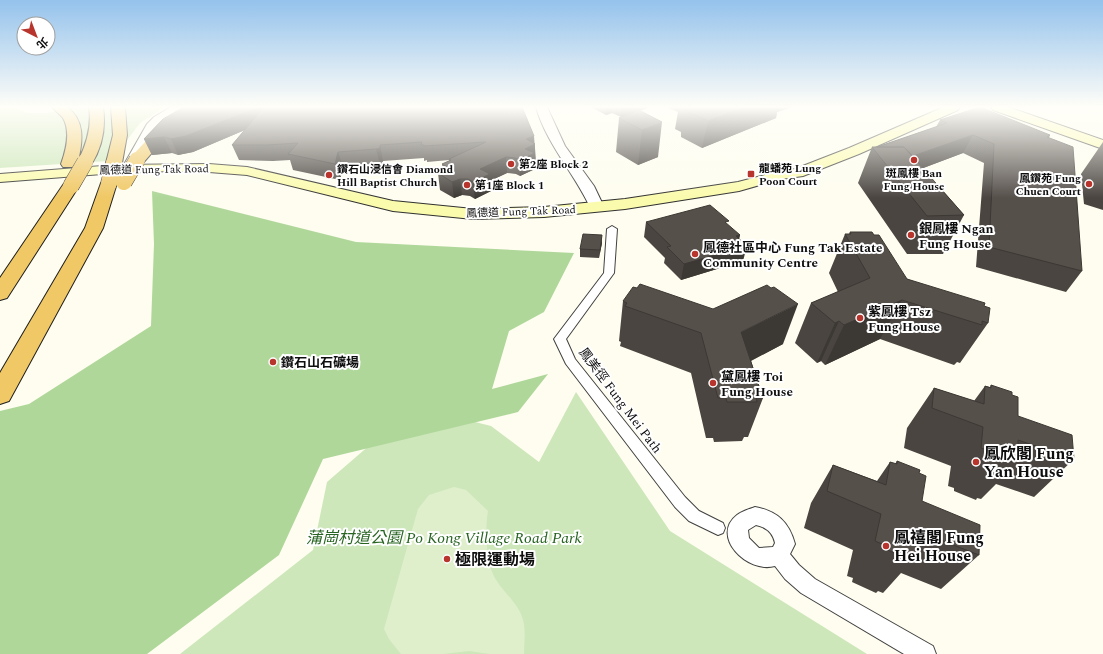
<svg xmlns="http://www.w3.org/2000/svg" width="1103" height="654" font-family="Spectral,'Noto Sans TC',serif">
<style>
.green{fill:#cde7ba}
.forest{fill:#afd79a}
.pitch{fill:#dfefcc}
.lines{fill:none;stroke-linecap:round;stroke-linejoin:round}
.pedestrian-casing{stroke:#414141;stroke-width:2}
.minor-casing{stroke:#414141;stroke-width:2}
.tertiary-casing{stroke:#414141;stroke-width:2}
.secondary-casing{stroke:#303030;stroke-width:2}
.trunk-casing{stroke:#1f1f1f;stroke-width:2}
.pedestrian{fill:#fff;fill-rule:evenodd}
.minor{fill:#fff;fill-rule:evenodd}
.tertiary{fill:#fff;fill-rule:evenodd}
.secondary{fill:#fbfbae;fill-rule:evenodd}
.trunk{fill:#f0c865;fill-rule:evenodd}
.trunk-bridge-casing{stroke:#1f1f1f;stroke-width:17;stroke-linecap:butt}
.trunk-bridge{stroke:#f0c865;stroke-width:16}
.wall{fill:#4a4540}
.shaded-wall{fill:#3c3834}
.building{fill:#56504b;stroke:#3c3834}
.poi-dot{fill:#b7352c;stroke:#fff;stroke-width:1.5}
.labels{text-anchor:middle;stroke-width:4;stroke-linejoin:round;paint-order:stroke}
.far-poi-label{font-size:11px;font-weight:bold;fill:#0e0e0e;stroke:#fff;text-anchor:start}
.far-street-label{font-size:11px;fill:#0e0e0e;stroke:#fff}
.poi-label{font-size:13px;font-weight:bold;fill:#0e0e0e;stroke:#fff;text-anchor:start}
.street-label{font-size:13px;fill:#0e0e0e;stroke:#fff}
.near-poi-label{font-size:16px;font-weight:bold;fill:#0e0e0e;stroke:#fff;text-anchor:start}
.near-park-label{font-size:16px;font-style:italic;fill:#276321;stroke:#fff}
</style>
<rect width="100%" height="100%" fill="#fefdef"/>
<path class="green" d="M0,107H13L28,113H47L74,107H165L140,123L116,155L108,161L0,168Z
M576,392L670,531L867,654H180L313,550L327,482L378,438L435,412L491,426L539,462Z"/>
<path class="forest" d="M152,191L356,242L574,253L544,312L509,331L492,389L548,374L518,412L323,459L279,555L147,654H0V411L29,404L151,326L154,244Z"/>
<path class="pitch" d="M454,487L466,490L488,511C485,527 486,557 492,572C499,590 518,601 523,620C526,630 524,644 524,654H490L469,651L443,654H401L389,639L384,629L418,509L429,495Z"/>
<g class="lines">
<defs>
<path id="pedestrian" d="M612,226L617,229L614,273L566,339L575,359L685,497L699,511L723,523L725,528L723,533L718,535L689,521L675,507L566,364L554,339L604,273L607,229Z"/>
<path id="minor" d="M755,507C777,511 789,522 795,544L790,554L799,565L815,579L933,646L936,654H904L801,593L785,579L775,566C747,574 710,536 737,515C742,511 750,509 755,507ZM756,525C766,527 773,533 775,543L773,547L759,548L749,538L748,530Z"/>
<path id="tertiary" d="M171,107H184L156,128L134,171H124L122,168L147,124L154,117Z
M536,107H547L565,146L594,186L604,207L602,210H592L590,207C574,173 546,143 536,107Z"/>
<path id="secondary" d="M944,107H960L958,110L859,154L803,176L781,179L739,191L625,209L544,217L473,219L393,211L247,175L209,172L172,171L115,173L0,182V174L115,165L209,164L247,167L393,201L473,209L544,207L625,199L738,182L780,171L795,169L849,148Z
M991,107H1008L1103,140V149L993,110Z"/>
<path id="trunk" d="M52,107H67C85,120 83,141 78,161C87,143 92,126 89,107H103C106,127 102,148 91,165H79L77,162L75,167H63L61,164C66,150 71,132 63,118C60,114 55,111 52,107Z
M111,107H125L127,135L122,163L120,166H108L106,163L113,135Z
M195,107H211L169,133L143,163H131L129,160L131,157L159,127Z
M109,178L115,179L117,183L103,228L9,401L0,404V373L85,228L101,183L103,179Z
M71,181L77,182L79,186L7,298L0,300V278L65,182Z"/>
</defs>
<use href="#pedestrian" class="pedestrian-casing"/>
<use href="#minor" class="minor-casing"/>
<use href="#tertiary" class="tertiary-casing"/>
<use href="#secondary" class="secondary-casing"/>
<use href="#trunk" class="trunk-casing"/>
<use href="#pedestrian" class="pedestrian"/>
<use href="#minor" class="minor"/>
<use href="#tertiary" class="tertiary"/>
<use href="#secondary" class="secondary"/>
<use href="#trunk" class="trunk"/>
<defs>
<path id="trunk-bridge" d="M124,182L137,160
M109,183L114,163
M71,186L85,162"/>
</defs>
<use href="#trunk-bridge" class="trunk-bridge-casing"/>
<use href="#trunk-bridge" class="trunk-bridge"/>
</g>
<path class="wall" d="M591,107H650L640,111L658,157L638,165L616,152L619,118L621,117L612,113L606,115Z
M666,107H792L777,112L776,118L702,148L681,137V132L675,129L678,112Z
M163,119L534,136L536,160H535V169L520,176L516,174L507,173L490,181L491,191L475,199L470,196L462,195L454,198L440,190L438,173L443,171L442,164L449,161V160L427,162V160L424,161V158L383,161V163L380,165L343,168L340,180L293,170L290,160L273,161L239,160L232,145L245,130L193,152L178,155L172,153L152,155L144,139Z
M940,120L1050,135L1049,138L1082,271L1066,292L976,267L984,163L963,153L923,168L964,215L943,254H907L858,183L872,147H877L936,127Z
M1103,142V210L1084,204L1081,174Z
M646,222L740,235L739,239L743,261L681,280L664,263L665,258L644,237Z
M850,232L907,279L984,306L988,323L960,363L957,362L954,365L880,339L825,365L821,361L817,363L795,343L811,303L838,292L829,273L845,234H849Z
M602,243L599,258L580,257V249Z
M623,301L783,344L751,361L763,398L748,437H744L742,441L714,442L713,438H706L691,373L620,346L621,342L619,341Z
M991,385L1012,395L1018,416L1074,459L1034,497L996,484L981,499L977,498L976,500L954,491V488L948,486L951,466L904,448L907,428L934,388L974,401L985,386L990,387Z
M897,461L919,473L922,501L979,555L941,589L901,573L883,593L878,591L876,593L852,582L853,578L847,576L853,550L804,528L811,503L833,465L877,481L890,462L895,464Z"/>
<path class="shaded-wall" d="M259,107H267L271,119L193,152L178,155L171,139Z
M607,107H613L612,113L606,115Z
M622,107H650L621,117Z
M744,107H792L777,112L776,118L702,148L708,121Z
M662,122L658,157L638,165L642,130Z
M973,135L963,153L897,178L898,162Z
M534,136V145L535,144V169L520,176V160L526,139Z
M164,137L172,153L152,155L144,139Z
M380,145L383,161V163L380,165L376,149Z
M338,152L343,168L340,180L335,164Z
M506,157L507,173L490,181L491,191L475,199L473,182L480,169Z
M460,179L462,195L454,198L452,182Z
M602,235V243L599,258L600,250Z
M740,235L736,249L747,246L743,261L681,280L684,264L736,236Z
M902,300L880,339L825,365L844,325Z
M798,304L783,344L729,372L741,332Z
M839,321L821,361L817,363L835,323Z"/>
<path class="building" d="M184,107H259L186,136L171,139L164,137L144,139L163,119Z
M264,107H522L534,136L526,139L535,144L525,149L535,153L520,160L515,158L506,157L480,169L490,174L473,182L468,179H460L452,182L438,173L449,168L442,164L451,160L449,159L486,142L424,146V145H421L422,142L380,145V148L376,149L338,152L335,164L288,154L298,143L267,145H232Z
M689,107H744L708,121L685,110L691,108Z
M980,107L1050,135L1047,137L1073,147L1082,271L989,247L994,144L973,135L913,156L904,147H877L947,123L940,120Z
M639,110L662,122L642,130L619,118Z
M872,147H904L964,215L927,216Z
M710,205L729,221L725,222L740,235L736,236L747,246L684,264L667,247L671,246L646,222Z
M850,232H872L874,235H879L907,279L985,303L984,306L990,308L988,323L982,321V325L902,300L844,325L839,321L835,323L811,303L870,278L845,234H851Z
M583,234L602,235L600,250L580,249Z
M640,284L713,309L767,285L771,288L774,287L798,304L741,332L763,398H756L757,402H727L726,398H718L701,333L625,306L627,303L623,301L633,287L637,288Z
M991,385L1012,392V395L1018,397V416L1072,435L1074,459L1018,440V461L1012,459V462L987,453V450L981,448L983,427L932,408L934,388L984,404L985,386L991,388Z
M897,461L920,470L919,473L926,476L922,501L980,525L979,555L918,531L914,558L908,556V559L881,547L882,544L875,541L881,514L827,491L833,465L886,485L890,462L897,464Z"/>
<linearGradient id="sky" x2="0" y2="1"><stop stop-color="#94c2ec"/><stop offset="0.54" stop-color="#fffef8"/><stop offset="1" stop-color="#fffef8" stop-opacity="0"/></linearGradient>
<rect width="1103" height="198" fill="url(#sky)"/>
<g class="poi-dot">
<circle cx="914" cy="160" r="4"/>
<circle cx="511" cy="164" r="4"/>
<rect x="747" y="170" width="8" height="8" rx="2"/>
<circle cx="329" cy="175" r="4"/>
<circle cx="1089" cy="184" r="4"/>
<circle cx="467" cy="185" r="4"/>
<circle cx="911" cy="235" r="4"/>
<circle cx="695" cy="254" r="4"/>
<circle cx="860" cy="318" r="4"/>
<circle cx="273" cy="362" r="4"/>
<circle cx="713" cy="383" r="4"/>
<circle cx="976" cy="462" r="4"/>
<circle cx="886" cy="546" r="4"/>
<circle cx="447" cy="559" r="4"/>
</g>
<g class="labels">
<g class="far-poi-label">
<text x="519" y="168">第2座 Block 2</text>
<text x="759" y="172">龍蟠苑 Lung<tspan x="759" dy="13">Poon Court</tspan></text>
<text x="337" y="173">鑽石山浸信會 Diamond<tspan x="337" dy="13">Hill Baptist Church</tspan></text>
<text x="914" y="177" text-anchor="middle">斑鳳樓 Ban<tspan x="914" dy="13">Fung House</tspan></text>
<text x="1081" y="182" text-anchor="end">鳳鑽苑 Fung<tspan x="1081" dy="13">Chuen Court</tspan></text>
<text x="475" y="189">第1座 Block 1</text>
</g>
<g class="far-street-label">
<text transform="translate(154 169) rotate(-1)" y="4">鳳德道 Fung Tak Road</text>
<text transform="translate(521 211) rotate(-2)" y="4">鳳德道 Fung Tak Road</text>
</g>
<g class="poi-label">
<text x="919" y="233">銀鳳樓 Ngan<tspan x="919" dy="15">Fung House</tspan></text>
<text x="703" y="252">鳳德社區中心 Fung Tak Estate<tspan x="703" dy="15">Community Centre</tspan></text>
<text x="868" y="316">紫鳳樓 Tsz<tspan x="868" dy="15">Fung House</tspan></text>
<text x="281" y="367">鑽石山石礦場</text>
<text x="721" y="381">黛鳳樓 Toi<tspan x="721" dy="15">Fung House</tspan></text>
</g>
<g class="street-label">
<text transform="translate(621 400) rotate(53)" y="5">鳳美徑 Fung Mei Path</text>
</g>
<g class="near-poi-label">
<text x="984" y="459">鳳欣閣 Fung<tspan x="984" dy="18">Yan House</tspan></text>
<text x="894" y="543">鳳禧閣 Fung<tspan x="894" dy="18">Hei House</tspan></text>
<text x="455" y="565">極限運動場</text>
</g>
<g class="near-park-label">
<text x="444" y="543">蒲崗村道公園 Po Kong Village Road Park</text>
</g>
</g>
<g transform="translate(36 36) rotate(138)"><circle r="19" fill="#ffffff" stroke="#9f9f9f"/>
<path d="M0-3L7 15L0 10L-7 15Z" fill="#b7352c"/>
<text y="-6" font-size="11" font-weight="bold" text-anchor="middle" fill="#0e0e0e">北</text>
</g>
</svg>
